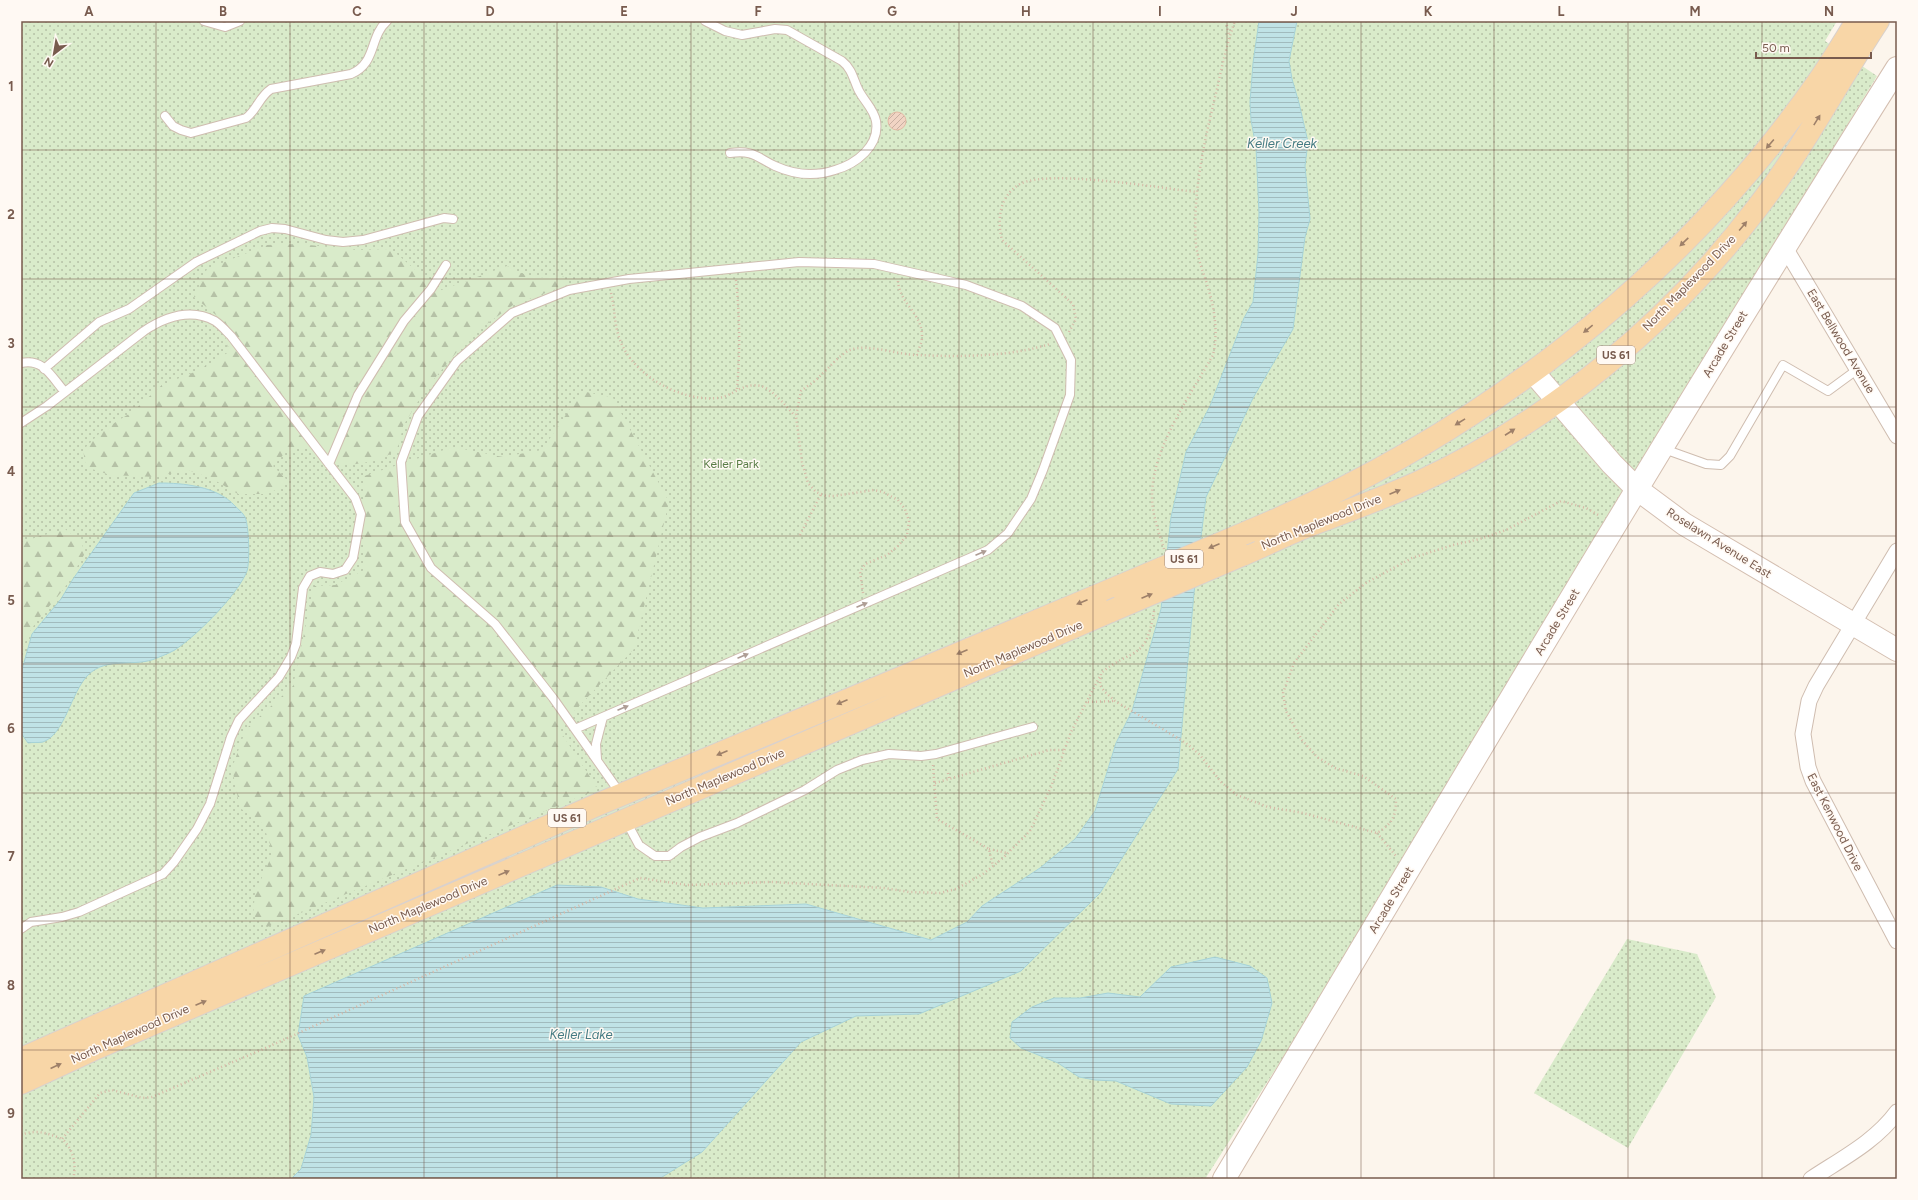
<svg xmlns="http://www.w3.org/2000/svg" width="1918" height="1200" font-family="Figtree,sans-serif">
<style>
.green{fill:url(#green-dots)}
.forest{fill:url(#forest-firs)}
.water{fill:url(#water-rules);stroke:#a6d3d8}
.building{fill:url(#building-hatch);stroke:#e3baa5}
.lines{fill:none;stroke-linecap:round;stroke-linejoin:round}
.lane-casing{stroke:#cfbdb0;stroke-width:10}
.street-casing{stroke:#cfbdb0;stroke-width:17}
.secondary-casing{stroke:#d4bfb1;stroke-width:24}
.primary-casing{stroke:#d9d1cd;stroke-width:24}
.path{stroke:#d7b7a6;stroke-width:2.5;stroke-dasharray:1 3;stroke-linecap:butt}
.lane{stroke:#fff;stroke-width:8}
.street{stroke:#fff;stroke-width:15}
.secondary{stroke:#fff;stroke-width:22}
.primary{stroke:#f8d6a7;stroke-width:22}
.primary-bridge-casing{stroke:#d9d1cd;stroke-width:24;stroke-linecap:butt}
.primary-bridge{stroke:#f8d6a7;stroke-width:22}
.oneway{fill:#9e8069}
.oneway2{fill:#ae9d95}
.grid{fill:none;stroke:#785b4e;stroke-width:1;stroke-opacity:0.55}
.labels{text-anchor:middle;stroke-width:3;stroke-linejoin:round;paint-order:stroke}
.shield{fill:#fff9f3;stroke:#a08a80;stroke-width:1}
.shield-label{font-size:11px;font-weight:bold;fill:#785b4e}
.street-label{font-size:12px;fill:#785b4e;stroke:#fff9f3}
.park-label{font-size:12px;fill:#597d46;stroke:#fff9f3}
.water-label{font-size:13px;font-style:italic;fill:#457b83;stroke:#fff9f3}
.neatline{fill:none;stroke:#785b4e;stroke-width:1.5}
.grid-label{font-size:13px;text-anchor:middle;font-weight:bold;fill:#785b4e}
</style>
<defs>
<pattern id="green-dots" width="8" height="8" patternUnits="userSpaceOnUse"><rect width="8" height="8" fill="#d9ebca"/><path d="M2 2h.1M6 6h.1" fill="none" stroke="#b5c1a6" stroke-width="1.8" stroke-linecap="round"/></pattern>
<pattern id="forest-firs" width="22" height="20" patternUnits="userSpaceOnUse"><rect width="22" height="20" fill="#d9ebca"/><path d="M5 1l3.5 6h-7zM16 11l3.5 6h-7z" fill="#b5c1a6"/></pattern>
<pattern id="water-rules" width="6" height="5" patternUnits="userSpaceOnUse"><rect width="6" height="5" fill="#c0e3e6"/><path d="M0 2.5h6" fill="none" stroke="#a1bbbd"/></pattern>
<pattern id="building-hatch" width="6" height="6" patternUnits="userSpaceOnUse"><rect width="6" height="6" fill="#f1d4c4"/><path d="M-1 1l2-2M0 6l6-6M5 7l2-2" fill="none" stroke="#c8afa1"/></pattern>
</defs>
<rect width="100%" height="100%" fill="#fcf5ec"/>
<path class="green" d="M21,21H1837L1825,41L1877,76L1607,520L1307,1020L1205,1179H659L702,1152L801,1042L856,1016L919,1014L1178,769L1193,594L1116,743L1095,811L1075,839L1040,868L982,906L967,922L931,940L806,904L703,908L638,899L601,887L298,1035L307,1057L314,1097L311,1135L301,1169L291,1179H21Z
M1627,939L1697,954L1716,997L1628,1148L1534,1093Z"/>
<path class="forest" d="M300,244L357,250L391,249L426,279L436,292L507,266C531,279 536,278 563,276L567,285L513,305L470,336L425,390L403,426L398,449L380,460L350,465L339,463L303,447L285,453L273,466L286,479L283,487L266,494H238L211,478L187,470L155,477L110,475L86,467L83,450L103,430L132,412L162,385L197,371L229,352L221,319L194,297L207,269L267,245Z
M582,391L613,398L669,502L634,649L558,728L598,789L267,927L253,915L255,893L273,853L263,824L240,808L232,768L246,729L293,686L314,586L335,585L364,570V476L453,447L503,457L542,450Z
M65,529L82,542L84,555C77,566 71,579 63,590C44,614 29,624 21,655V542Z"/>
<path class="water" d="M1259,21H1297L1289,61L1292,79L1299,103L1308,142L1305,166L1310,219L1305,237L1293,329L1253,398L1206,497L1194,593L1178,769L1100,893L1021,971L919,1014L856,1016L801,1042L702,1152L659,1179H291L301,1169L311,1135L314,1097L307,1057L298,1035L304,996L557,885L601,887L638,899L703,908L806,904L931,940L967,922L982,906L1040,868L1075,839L1095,811L1116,743L1132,711L1161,609L1171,517L1186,452L1210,406L1244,318L1253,302L1258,254L1259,213L1256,147L1251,120L1250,102L1253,63Z
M159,483C183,483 217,486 235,506C238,509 243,513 245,517C249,525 250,562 247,571C238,594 199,633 179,647C173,652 164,655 157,658C135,668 107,656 88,675C71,692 65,734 43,742C39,743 33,742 28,743L21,733V673L32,634L61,599L73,579L134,493Z
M1215,957L1250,966L1267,978L1272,1003L1261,1041L1247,1067L1211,1106L1171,1104L1116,1081L1095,1080L1079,1077L1058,1063L1021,1048L1010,1038L1012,1022L1032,1007L1054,998H1080L1108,993L1140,997L1171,967Z"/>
<path class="building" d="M888 121a9 9 0 1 1 18 0a9 9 0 1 1-18 0Z"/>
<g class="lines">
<defs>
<path id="lane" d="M204,21L225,27L240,21
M705,21L725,31L742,35L775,29L787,30L842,61C852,69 853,78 858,89C863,100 874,109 876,121C880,146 856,164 835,170C814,177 795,175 775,166C756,157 754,150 730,153
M165,116L173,126L181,130L191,133L246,118C257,110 259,97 271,89L351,74C377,63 369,37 387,21
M21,363C43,358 51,376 64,391
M44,369L99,322L129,309L196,262L260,231L272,228L285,229L326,240L343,242L363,240L444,218L453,219
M21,423L47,406L144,331C165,317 191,308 215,321C221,325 226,331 231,336L355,498L361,514L353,558L345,570L333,574L320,572L310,576L303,588L296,644L291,657L279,677L239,720L231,737L210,804L197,829L174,862L163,874L79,912L62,917L31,922L21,929
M1664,449L1706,464L1721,465L1730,456L1783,365L1828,391L1858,369
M329,464L358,395L404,321L431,289L446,265
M575,729L988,550L1008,533L1031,499L1043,470L1070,395L1071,360L1055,328L1022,306L966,285L874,264L799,262L629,279L569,290L512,313L457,361L418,416L401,462L405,522L431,568L495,624L553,698L620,793
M597,759L596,744L603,717
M626,821L639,845L655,856H669L681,847L700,837L737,823L805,790L837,770L862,760L889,754L921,756L936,754L1033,727"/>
<path id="street" d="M1784,246L1897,436
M1897,551L1816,686L1809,701L1803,734L1808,767L1813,781L1897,941
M1811,1179C1841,1159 1875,1142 1897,1112"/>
<path id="secondary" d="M1533,372L1612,464L1637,489L1684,524L1897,650
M1224,1179C1446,807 1666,434 1897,68"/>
<path id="primary" d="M1250,531C1476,437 1679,282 1820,79C1833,60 1845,40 1857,21
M1242,555C1266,545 1289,533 1313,524C1348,511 1383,498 1417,483C1550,422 1669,324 1757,208C1803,149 1837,83 1878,21
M21,1059L599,804L1118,587
M21,1083L92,1050L1111,611"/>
</defs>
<use href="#lane" class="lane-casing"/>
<use href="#street" class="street-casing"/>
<use href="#secondary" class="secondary-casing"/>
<use href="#primary" class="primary-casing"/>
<path class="path" d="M1226,21L1229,35
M736,280C740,316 740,353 737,389
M898,281C899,303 923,314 922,337C922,343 918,350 917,355
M611,293C615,308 614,325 620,340C633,376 682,402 718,398C734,396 742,382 761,386C772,389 788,408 795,416
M1069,332L1076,319L1073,304L1002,240C997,220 999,196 1020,184C1049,169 1160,188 1196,192
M800,535L821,494
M1164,549C1159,532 1152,515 1152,496C1152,448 1190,396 1213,355C1218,335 1215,311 1209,291C1205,276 1198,261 1196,245C1192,192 1205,139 1217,89C1222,66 1227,43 1235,21
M863,593L860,572L865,564L887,555L898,546L907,535L909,521L905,509L898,500L883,492L874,490L834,496H826L816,492L808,483L802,462L796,416L801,391C807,386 815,382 820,376C829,368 839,355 850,350C867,343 899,355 917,355C960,357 1008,357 1050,344
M1154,611C1146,662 1133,647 1101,673L1100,685L1104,691L1115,701L1186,743L1200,755L1221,782L1237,795L1268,807L1303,813L1377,833C1392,824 1396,817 1396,799L1363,776L1335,768L1317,757L1302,740L1286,711L1283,693L1294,663L1339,604L1366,583L1412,558L1453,545L1480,539L1506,530L1561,501L1586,508L1600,516
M1088,702L1115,701
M933,765L937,819L989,849L993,866
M948,773L949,779
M935,783L1049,750H1064
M1377,833L1396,856
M989,849L1007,853
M21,1135C35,1129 48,1133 62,1139
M73,1179C77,1165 73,1148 62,1139L100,1093L112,1090L143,1098L152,1097L270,1046L640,878L687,885L771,882L884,888L909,892L940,893L956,889L983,874L1003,858L1030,831L1051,787L1071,732L1100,676"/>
<use href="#lane" class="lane"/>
<use href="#street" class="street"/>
<use href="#secondary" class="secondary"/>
<use href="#primary" class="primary"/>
<defs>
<path id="primary-bridge" d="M1118,587L1250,531
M1111,611L1242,555"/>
</defs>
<use href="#primary-bridge" class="primary-bridge-casing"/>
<use href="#primary-bridge" class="primary-bridge"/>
</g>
<defs><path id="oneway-solid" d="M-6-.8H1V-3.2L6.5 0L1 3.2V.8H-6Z"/></defs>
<g class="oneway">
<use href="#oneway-solid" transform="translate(1817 120) rotate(-58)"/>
<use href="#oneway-solid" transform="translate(1770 144) rotate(130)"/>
<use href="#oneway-solid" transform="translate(1743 226) rotate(-50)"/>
<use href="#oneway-solid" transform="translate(1684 242) rotate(136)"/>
<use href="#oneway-solid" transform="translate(1588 329) rotate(141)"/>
<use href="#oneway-solid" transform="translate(1460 422) rotate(148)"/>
<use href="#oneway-solid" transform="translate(1510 432) rotate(-33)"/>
<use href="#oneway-solid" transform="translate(1395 492) rotate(-23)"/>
<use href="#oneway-solid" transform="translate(1214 546) rotate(157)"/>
<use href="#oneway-solid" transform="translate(1147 596) rotate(-23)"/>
<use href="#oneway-solid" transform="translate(1082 602) rotate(157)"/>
<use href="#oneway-solid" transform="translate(962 652) rotate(157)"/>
<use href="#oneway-solid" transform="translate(842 702) rotate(157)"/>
<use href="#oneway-solid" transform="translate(722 753) rotate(157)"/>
<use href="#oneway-solid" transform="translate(504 873) rotate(-23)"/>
<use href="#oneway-solid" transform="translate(320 952) rotate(-23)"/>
<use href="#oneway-solid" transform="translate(201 1003) rotate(-23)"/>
<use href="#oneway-solid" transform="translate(56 1066) rotate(-25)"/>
</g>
<g class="oneway2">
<use href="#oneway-solid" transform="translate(981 553) rotate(-23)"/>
<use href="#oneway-solid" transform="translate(862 605) rotate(-23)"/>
<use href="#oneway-solid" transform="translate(743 656) rotate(-23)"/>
<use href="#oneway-solid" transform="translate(623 708) rotate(-23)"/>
</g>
<path class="grid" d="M156,21V1179M290,21V1179M424,21V1179M557,21V1179M691,21V1179M825,21V1179M959,21V1179M1093,21V1179M1227,21V1179M1361,21V1179M1494,21V1179M1628,21V1179M1762,21V1179M21,150H1897M21,279H1897M21,407H1897M21,536H1897M21,664H1897M21,793H1897M21,921H1897M21,1050H1897"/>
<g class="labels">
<g class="shield">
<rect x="1597" y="346" width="38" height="18" rx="3"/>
<rect x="1165" y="550" width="38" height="18" rx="3"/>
<rect x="548" y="809" width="38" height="18" rx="3"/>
</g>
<g class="shield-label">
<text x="1616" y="359">US 61</text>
<text x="1184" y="563">US 61</text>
<text x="567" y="822">US 61</text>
</g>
<g class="street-label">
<text transform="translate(1689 283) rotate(-46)" y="4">North Maplewood Drive</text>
<text transform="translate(1841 341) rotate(59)" y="4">East Bellwood Avenue</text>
<text transform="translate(1725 344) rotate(-59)" y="4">Arcade Street</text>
<text transform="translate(1321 522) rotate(-22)" y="4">North Maplewood Drive</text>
<text transform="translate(1719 543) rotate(32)" y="4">Roselawn Avenue East</text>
<text transform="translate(1557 622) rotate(-59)" y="4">Arcade Street</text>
<text transform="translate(1023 649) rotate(-23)" y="4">North Maplewood Drive</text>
<text transform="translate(725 777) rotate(-23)" y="4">North Maplewood Drive</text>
<text transform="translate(1835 822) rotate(63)" y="4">East Kenwood Drive</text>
<text transform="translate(1391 900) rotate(-59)" y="4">Arcade Street</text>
<text transform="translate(428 905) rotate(-23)" y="4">North Maplewood Drive</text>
<text transform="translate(130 1034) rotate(-24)" y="4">North Maplewood Drive</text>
</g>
<g class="park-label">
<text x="731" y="468">Keller Park</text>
</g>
<g class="water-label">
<text x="1282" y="148">Keller Creek</text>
<text x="581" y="1039">Keller Lake</text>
</g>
</g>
<rect width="1918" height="1200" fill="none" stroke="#fff9f3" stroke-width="44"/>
<g transform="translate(54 54) rotate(211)" stroke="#fff9f3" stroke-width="3" paint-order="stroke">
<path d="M0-3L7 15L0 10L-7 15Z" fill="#785b4e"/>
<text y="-6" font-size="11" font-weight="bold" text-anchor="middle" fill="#785b4e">N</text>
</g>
<path d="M1756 52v6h115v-6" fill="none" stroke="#785b4e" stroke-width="2"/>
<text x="1762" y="52" font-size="12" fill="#785b4e" stroke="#fff9f3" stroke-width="3" paint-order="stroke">50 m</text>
<rect x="22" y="22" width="1874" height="1156" class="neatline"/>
<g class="grid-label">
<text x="89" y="16">A</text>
<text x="223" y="16">B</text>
<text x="357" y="16">C</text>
<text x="490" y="16">D</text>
<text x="624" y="16">E</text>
<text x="758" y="16">F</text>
<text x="892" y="16">G</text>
<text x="1026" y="16">H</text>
<text x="1160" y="16">I</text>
<text x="1294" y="16">J</text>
<text x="1428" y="16">K</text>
<text x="1561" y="16">L</text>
<text x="1695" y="16">M</text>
<text x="1829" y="16">N</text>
<text x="11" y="91">1</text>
<text x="11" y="219">2</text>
<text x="11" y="348">3</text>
<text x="11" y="476">4</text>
<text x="11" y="605">5</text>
<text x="11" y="733">6</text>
<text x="11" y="861">7</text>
<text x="11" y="990">8</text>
<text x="11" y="1118">9</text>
</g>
</svg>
